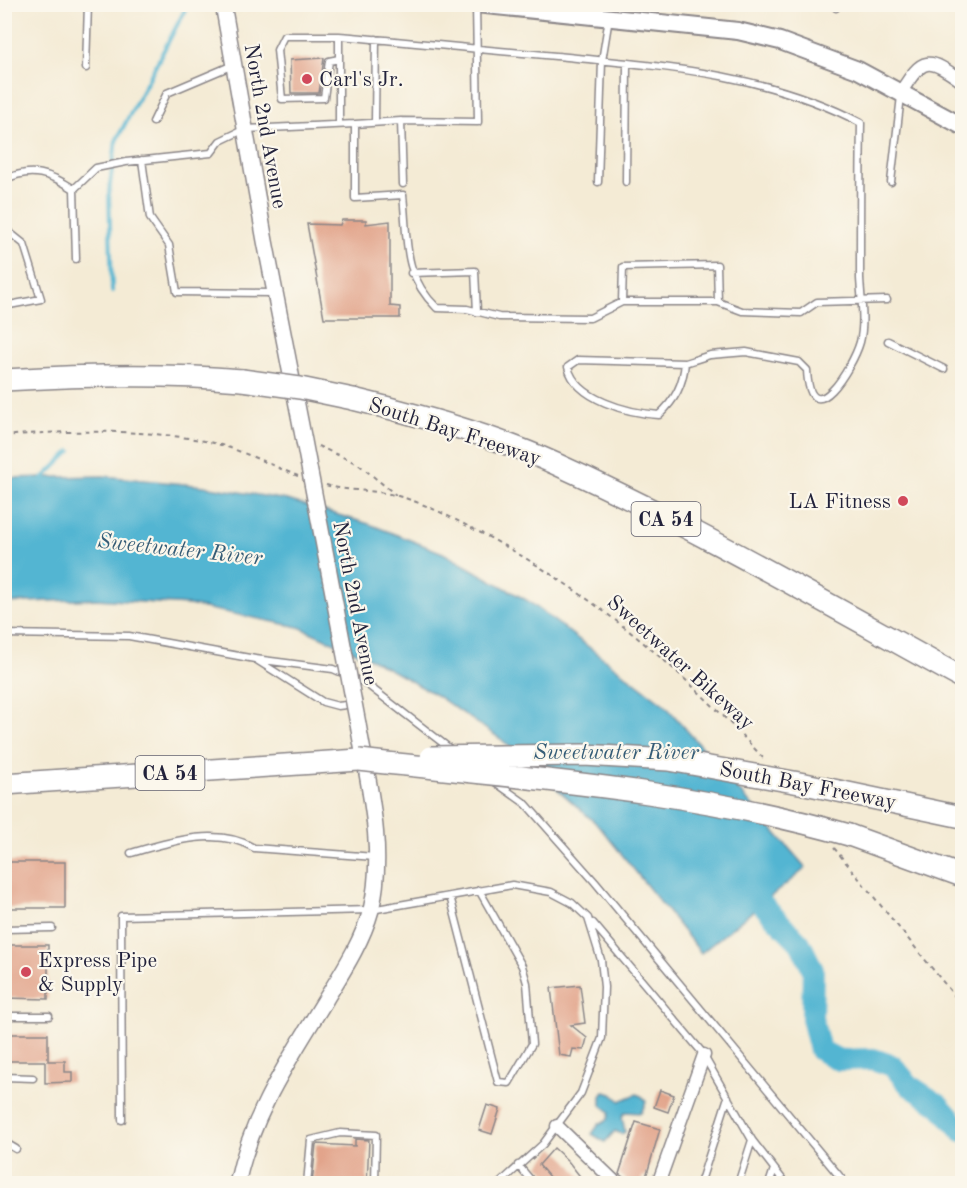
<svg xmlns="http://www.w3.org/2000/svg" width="967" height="1188" font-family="'Old Standard TT',serif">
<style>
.water{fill:#53b5d2;stroke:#3a6c86;stroke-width:1.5}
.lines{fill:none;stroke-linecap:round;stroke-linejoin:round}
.stream{stroke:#53b5d2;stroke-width:4}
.river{stroke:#53b5d2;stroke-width:22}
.building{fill:#e2a48b}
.service-casing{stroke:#8b8688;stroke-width:9}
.minor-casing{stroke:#8b8688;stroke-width:15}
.tertiary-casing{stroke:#8b8688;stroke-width:18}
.secondary-casing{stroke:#8b8688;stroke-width:20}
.motorway-casing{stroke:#8b8688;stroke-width:24}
.path{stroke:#8b8688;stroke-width:2;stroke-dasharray:4.5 4.5;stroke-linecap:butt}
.service{stroke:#fff;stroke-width:6}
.minor{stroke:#fff;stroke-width:12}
.tertiary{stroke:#fff;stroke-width:15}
.secondary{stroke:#fff;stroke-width:16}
.motorway{stroke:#fff;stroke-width:21}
.tertiary-bridge-casing{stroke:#8b8688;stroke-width:18;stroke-linecap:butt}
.motorway-bridge-casing{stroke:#8b8688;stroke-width:24;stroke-linecap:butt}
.tertiary-bridge{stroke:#fff;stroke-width:15}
.motorway-bridge{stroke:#fff;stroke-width:21}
.poi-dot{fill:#d1495b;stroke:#fbf7ec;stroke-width:2}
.labels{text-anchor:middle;stroke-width:4.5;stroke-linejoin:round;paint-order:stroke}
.shield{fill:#fbf7ec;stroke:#636270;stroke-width:1.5}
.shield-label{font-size:20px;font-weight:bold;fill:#22223b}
.poi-label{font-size:21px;fill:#22223b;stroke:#fbf7ec;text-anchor:start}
.street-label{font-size:21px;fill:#22223b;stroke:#fbf7ec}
.water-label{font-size:22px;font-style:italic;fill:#365d77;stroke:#fbf7ec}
</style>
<rect width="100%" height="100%" fill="#fbf7ec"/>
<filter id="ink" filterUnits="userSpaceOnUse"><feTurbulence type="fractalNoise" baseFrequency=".0167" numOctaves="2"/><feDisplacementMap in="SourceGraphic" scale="12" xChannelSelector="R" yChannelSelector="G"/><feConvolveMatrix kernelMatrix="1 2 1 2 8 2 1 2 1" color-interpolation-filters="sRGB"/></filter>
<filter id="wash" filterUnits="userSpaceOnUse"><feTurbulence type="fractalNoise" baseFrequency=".008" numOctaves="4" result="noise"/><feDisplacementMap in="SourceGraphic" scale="24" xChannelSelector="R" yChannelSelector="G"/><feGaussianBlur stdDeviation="1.35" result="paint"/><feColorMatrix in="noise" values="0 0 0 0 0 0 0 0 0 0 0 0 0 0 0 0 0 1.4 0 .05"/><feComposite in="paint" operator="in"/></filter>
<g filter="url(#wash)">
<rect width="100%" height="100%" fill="#f4ebd5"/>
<path class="water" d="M104,476L204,486L287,500L369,524L443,553L528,601L665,705L806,868L701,953L599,826L502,740L436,695L373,660L299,627L189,605L96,599L5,603L4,478Z
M604,1092L612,1094L620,1101L637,1094L643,1097L646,1102L641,1113L625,1112L622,1117L625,1132L621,1134L615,1131L605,1142L592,1134L599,1124L608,1119L610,1112L601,1105V1096Z"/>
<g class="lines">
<path class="stream" d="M112,291L109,192L116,141L186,8
M41,480L71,451"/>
<path class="river" d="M741,883L800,943L813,970L812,1018L820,1050L839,1060L873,1059L893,1066L910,1086L939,1105L962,1131"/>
</g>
<g id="blocks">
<path class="building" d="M324,58L319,93H291L290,60Z
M342,220H366V224L390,221V306L400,307V318H324L307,224L340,225Z
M4,862H65V908H4Z
M4,945H48V999L4,998Z
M580,985L585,1023L571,1025L587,1038L584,1050L573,1049L571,1057L559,1055L551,988Z
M4,1034H48V1061H65V1072H72V1082L45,1083V1061H4Z
M660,1090L674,1095L668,1112L654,1107Z
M487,1105L500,1109L492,1134L479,1130Z
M636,1122L660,1129L646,1177L643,1176L640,1184H625L626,1179L619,1174Z
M355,1139L369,1140L367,1184H312L316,1144L355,1146Z
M554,1148L568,1161L586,1184H555L539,1165Z"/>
</g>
</g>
<g filter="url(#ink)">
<use href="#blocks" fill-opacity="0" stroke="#8b8688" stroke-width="1.5"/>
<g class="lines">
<defs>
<path id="service" d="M836,8L837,4
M339,59L329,61L324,98L282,99L277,50L284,36H339
M86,68L88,4
M153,122L167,93L233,65
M375,122L376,39
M339,124V36C412,42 484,50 556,56C661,66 767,73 861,123C860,175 860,226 860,278C861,298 865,323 860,342C853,367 810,437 807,370L799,362L746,352L710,355L685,363L578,360L568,367C576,400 629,413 659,415C675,400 683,385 685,363
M355,124L401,121
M142,160L150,218L169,245L177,292L274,293
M4,180C31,166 51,174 74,189
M598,182L602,61L609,18
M626,182L627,64
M891,182L901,96
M403,184L401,121L478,122L476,5
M4,228L24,244L41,299L4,306
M76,259L74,189L96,168L126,162L211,153L220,141L245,129L355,124V198L403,195C408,241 402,274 437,308L467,309L499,317L590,318L622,302H718L742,311L801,313L817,302L887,300
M411,273L475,271L477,312
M622,302L623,267L717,265L718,302
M888,341L944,369
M4,634L129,636L255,659L323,702L338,706L354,704
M255,659L333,669L365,683L453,751
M495,782L526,804L595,882L846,1184
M131,853C169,842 218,826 254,848L375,857
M450,896L498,1082L509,1083L532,1044L527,983L522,966L479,890
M593,923L701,1051L752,1140L786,1184
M4,929L52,928
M4,1016H49
M4,1077L33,1078
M122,1120L121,916L371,910L512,885L551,892L572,903L588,918L601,960L604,987L602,1038L581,1093L543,1144L499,1184
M4,1142L16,1149
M518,1165L534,1184
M307,1184L311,1140L340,1133L376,1135L375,1184
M700,1184L728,1097
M738,1184L752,1140
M769,1184L774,1169"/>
<path id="minor" d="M901,92C923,56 928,57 962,81
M557,1126L617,1184
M658,1184L704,1055"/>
<path id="tertiary" d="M223,4L265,241L304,441
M237,1184C252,1113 289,1060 326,999C343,971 362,942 371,910C386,850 368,783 358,724"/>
<path id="secondary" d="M476,4L738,31L780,41L858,70L962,126"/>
<path id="motorway" d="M4,380C85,375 162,373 242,380
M353,399C422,416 492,435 556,464C695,527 829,605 962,678
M4,784L359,760
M805,784L962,817
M849,835L962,876"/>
</defs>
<use href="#service" class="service-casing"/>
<use href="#minor" class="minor-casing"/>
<use href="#tertiary" class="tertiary-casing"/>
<use href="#secondary" class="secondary-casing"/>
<use href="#motorway" class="motorway-casing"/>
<path class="path" d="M4,436C68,430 159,428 221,445C247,453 273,466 298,476
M318,446L358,464L396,495
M326,485C349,492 374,489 398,496C427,504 454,519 481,533C589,590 682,669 764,759
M834,848L962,1005"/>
<use href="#service" class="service"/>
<use href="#minor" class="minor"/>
<use href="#tertiary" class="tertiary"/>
<use href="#secondary" class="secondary"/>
<use href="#motorway" class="motorway"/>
<defs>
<path id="tertiary-bridge" d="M304,441L358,724"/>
<path id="motorway-bridge" d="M242,380L300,388L353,399
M431,757L584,755L669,760L805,784
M359,760C523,778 689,789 849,835"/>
</defs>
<use href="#tertiary-bridge" class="tertiary-bridge-casing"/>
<use href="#motorway-bridge" class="motorway-bridge-casing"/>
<use href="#tertiary-bridge" class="tertiary-bridge"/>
<use href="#motorway-bridge" class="motorway-bridge"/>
</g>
</g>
<g class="poi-dot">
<circle cx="307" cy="79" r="6"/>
<circle cx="903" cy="501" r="6"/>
<circle cx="26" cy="972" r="6"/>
</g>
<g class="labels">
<g class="shield">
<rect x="631.5" y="502" width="69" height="34" rx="4.5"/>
<rect x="135.5" y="756" width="69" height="34" rx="4.5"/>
</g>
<g class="shield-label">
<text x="666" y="526">CA 54</text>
<text x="170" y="780">CA 54</text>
</g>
<g class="poi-label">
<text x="319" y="86">Carl's Jr.</text>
<text x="891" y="508" text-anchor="end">LA Fitness</text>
<text x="38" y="967">Express Pipe<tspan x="38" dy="24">&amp; Supply</tspan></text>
</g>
<g class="street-label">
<text transform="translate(266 126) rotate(80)" y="7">North 2nd Avenue</text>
<text transform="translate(455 431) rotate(18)" y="7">South Bay Freeway</text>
<text transform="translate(356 603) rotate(79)" y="7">North 2nd Avenue</text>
<text transform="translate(681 662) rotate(42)" y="7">Sweetwater Bikeway</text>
<text transform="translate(808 785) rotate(11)" y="7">South Bay Freeway</text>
</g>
<g class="water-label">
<text transform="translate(180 548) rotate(6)" y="8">Sweetwater River</text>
<text x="616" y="759">Sweetwater River</text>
</g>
</g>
<rect width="967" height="1188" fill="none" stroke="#fbf7ec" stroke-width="24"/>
</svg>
